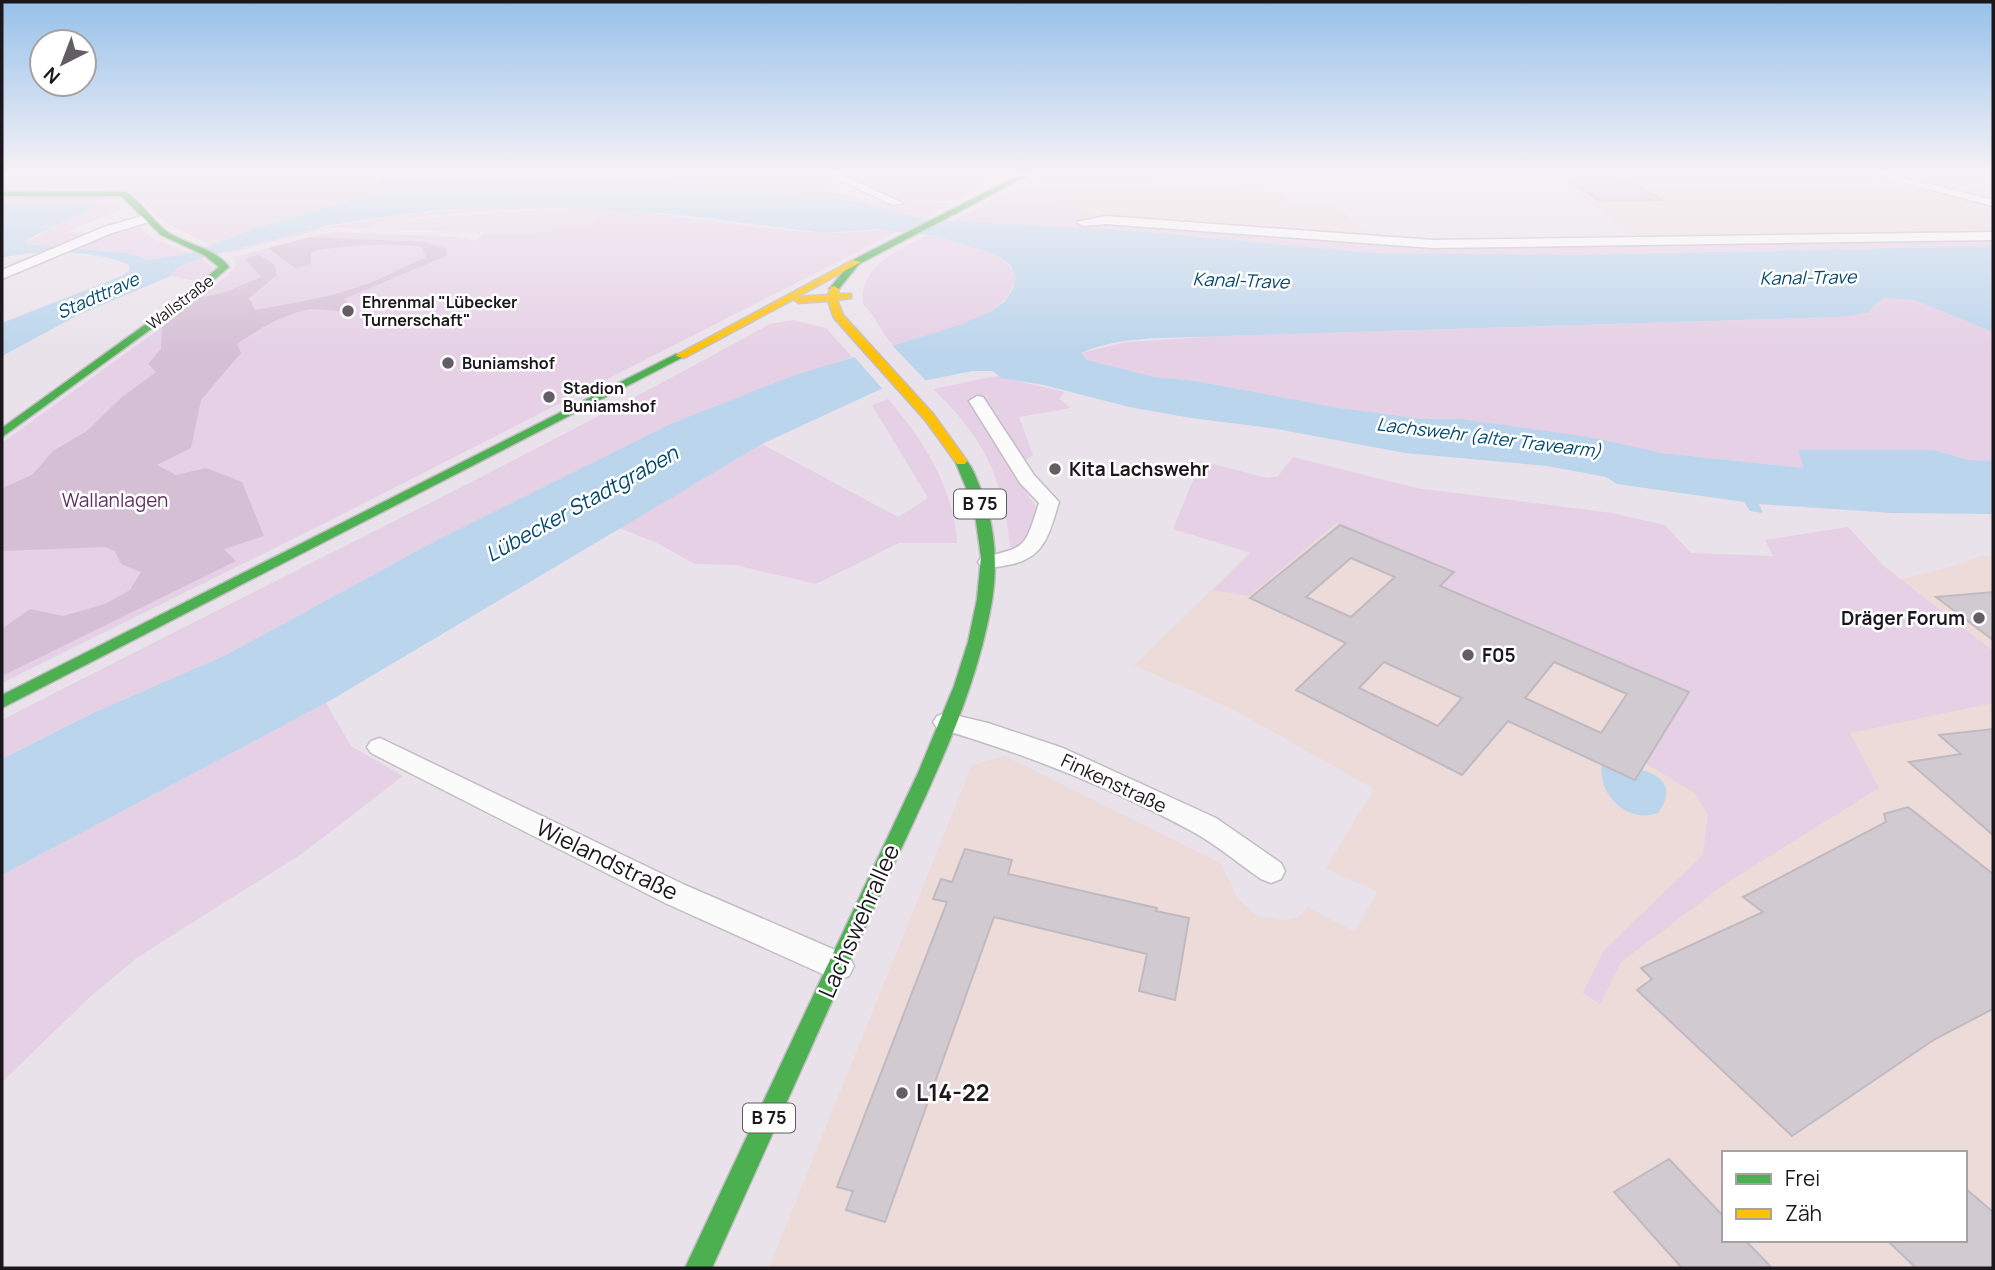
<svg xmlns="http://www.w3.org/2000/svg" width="1995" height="1270" font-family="Manrope,sans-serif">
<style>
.built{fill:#e6d7e6}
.industrial{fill:#ecdbd9;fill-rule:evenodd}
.green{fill:#e5d0e5}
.forest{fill:#d5bfd5}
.water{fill:#bbd5ec}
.pier{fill:#eae2ea}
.building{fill:#d1cad1;stroke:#c0bac0;stroke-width:2;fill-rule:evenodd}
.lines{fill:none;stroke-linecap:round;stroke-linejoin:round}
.street-casing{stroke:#c2bdc2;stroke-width:3}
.fast-casing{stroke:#c2bdc2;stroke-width:3}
.slow-casing{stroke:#c2bdc2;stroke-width:3}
.street{fill:#fcfbfc;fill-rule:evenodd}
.fast{fill:#4caf50;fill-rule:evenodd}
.slow{fill:#ffc107;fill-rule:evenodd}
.poi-dot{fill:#645e64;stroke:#fff;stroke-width:2.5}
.labels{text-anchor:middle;stroke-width:5;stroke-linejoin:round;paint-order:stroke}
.far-street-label{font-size:16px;fill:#1c171c;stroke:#fff}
.far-poi-label{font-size:16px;font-weight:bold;fill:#1c171c;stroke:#fff;text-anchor:start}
.far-water-label{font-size:18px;font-style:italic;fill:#034970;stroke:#fff}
.shield{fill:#fff;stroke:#605d60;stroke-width:2}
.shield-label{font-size:18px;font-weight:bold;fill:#1c171c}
.poi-label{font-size:19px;font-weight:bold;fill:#1c171c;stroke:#fff;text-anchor:start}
.park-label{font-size:19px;fill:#5e3360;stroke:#fff}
.street-label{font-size:19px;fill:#1c171c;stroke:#fff}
.water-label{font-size:21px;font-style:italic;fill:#034970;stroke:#fff}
.near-street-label{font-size:23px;fill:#1c171c;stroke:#fff}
.near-poi-label{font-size:23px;font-weight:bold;fill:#1c171c;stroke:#fff;text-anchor:start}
</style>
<rect width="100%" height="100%" fill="#eae2ea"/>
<path class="built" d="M543,210L604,212L584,228L561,227L539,234L370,229L379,221Z"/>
<path class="industrial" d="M1046,174H1122L1286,194L1285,204H1336L1367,236L1255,231L1091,216L1073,208L998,197Z
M1542,174H1993V231L1639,237Z
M1283,495L1333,510L1890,581L1941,570L1982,556L1993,557V1268H769L972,765L1005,756L1221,863L1237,898L1257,916L1286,920L1298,917L1308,907L1355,932L1377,892L1326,868L1374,789L1234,710L1134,665L1250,552ZM1724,1153H1965V1240H1724Z"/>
<path class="green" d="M2,174H374L380,177L383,183L365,195L253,229L211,245L164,222L132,192L88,189L2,192Z
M613,174H769L778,179L794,175L807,181L824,178L841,186L821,191L848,194L847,197L892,205L919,201L952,204L924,218L862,202Z
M842,174H1002L957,201H901Z
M81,196L117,198L124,208L66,232L91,234L60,247L24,244L97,203L2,205V198Z
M998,197L1073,208L1091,216L1255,231L1487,240L1993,231V246L1501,256L1375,253L1124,230L953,221Z
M542,205C637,207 729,227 824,233C849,234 870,228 898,231L327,522L2,683V443L162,327L228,275L236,265L233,257L332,232L456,237L476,241L484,233L539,234L561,227L584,228L603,213C530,203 452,214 379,221L370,229L332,227L229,253L222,251C328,222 433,208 542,205Z
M135,224L154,239L191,253L148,260L129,253L75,248Z
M927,235C957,240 1002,247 1016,277C1005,324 933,333 893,345C880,331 876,316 863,304C859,265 898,251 927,235Z
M201,258L213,268L201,282L171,276L178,267Z
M1883,298L1914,300L1993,332V461L1969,460L1934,450H1799L1805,468L1662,453L1461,419H1423L1340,408L1196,381L1155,377L1087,360L1081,353L1126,342L1224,336L1837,317L1850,314Z
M793,320L826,328L852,357L670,424L437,540L226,655L93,713L2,759V720C258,588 518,463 770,324Z
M996,376L1065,392L1059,399L1071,408L1019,417L1033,455L1014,469L1022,487L1037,508L1023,547H1010C1003,477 984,438 933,389Z
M888,399C923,439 954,488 957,543H899L816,584L736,565L695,564L657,543L619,528L762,444L898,517L928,498L872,405Z
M1293,457L1416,488L1612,513L1665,525L1691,553L1773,556L1765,540L1848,527L1884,566L1993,651V703L1850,733L1879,788L1728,882L1621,962L1600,1004L1583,993L1604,950L1703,855L1708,815L1695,793L1645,763L1688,692L1440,586L1454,572L1336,523L1249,596L1213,590L1251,553L1173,529L1201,461L1267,478L1278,476Z
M326,703L351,746L403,776L303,853L138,957L90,997L2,1082V875Z"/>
<path class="forest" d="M310,237L425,242L447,249L446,256L344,299L354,308C337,316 323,306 306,310C282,315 257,330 237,344L241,353L201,400L191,448L157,465L176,475L206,468L242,482L264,536L224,549L236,561L2,676V629L30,609L63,616L105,604L130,590L141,572L121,564L115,551L105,547L2,551V488L32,475L53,451L87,431L121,398L156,372L148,364L161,349L162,327L198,298L226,292L261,277L245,259L259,255L275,265L277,275L249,298L255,310C299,302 352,294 392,273C405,267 413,262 426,258L422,247C390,242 343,245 311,252V265L295,268L268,248Z"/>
<path class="water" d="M374,174H613L862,202L921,218L953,221L1124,230L1375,253L1566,255L1993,246V332L1914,300L1883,298L1867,313L1837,317L1224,336C1179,339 1122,334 1081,353L1087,360L1155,377L1196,381L1340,408L1423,419H1461L1589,437L1662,453L1804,468L1798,450H1934L1969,460L1993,461V514L1892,513L1759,504L1763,513L1750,511L1744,502L1617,484L1606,477L1547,466L1405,453L1277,429L1191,418L1129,407L1044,385L1001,378L993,371H972L879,390L762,444L326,703L2,875V759L93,713L226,655L437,540L670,424L795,375L957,326L990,312L1005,301L1013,289L1016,277L1010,265L995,254L935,236L876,229L824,233L671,214L542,205L435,210L329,225L201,258L178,267L171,276L78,315L2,356V323L124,275L130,269L129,265C97,250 36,249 2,258V205L97,203L98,205L28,239L25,244L129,253L148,260L191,253L253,229L345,202L365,195L383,184L380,177Z
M1602,764C1630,767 1688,770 1658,813C1628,824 1597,795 1602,764Z"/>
<path class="pier" d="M889,342L928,383L885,392L851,353Z"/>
<path class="building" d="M1558,174H1617L1661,200L1600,201Z
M1340,525L1454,572L1440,586L1689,692L1635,780L1508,721L1462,775L1296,690L1346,643L1250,598ZM1351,558L1395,577L1351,617L1306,597ZM1384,662L1462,698L1438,726L1359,688ZM1554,662L1627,694L1601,733L1525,698Z
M1993,592V640L1936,597Z
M1993,729V835L1909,762L1961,754L1939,735Z
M1908,807L1993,874V1009L1935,1039L1792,1136L1637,990L1652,979L1641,968L1763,912L1743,897L1886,822L1884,814Z
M965,849L1012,860L1008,874L1157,908L1156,911L1189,918L1175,1000L1139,991L1147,954L994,917L885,1222L846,1210L853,1191L837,1187L947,902L933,899L941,879L952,882Z
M1669,1159L1724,1217V1240H1745L1772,1268H1682L1614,1192Z
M1965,1188L1993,1212V1268H1916L1887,1240H1965Z"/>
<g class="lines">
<defs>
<path id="street" d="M826,174H840L903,203L893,205Z
M1870,174H1888L1993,200V206Z
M145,215L149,216V222L112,233L2,279V270L104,227Z
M1106,216L1433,240L1993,232V240L1433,248L1106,224L1083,226L1077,222Z
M977,396L983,397L1034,475L1059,502C1050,531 1046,556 1013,564C1002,566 991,569 981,566L978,562L981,558C1027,546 1024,550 1039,503L1020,483L969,401Z
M946,713L988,723L1063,748L1216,818L1281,863L1285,871L1281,879L1271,883L1261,879C1239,864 1218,846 1195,833C1113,788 1026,754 937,728L933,722L937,716Z
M380,738L685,885L849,956L854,966L849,976L838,980L827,976L665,903L371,753L367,747L371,741Z"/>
<path id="fast" d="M1021,174H1031L859,264L837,291L829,289L853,260Z
M2,192H126C142,202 151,219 166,231C187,246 213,246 229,267L184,305L2,437V428L178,301L219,267L204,255L161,235L121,196H2Z
M676,354L685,356L2,708V695Z
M961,457C971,461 976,478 980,487C995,524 998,563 992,601C974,706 922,801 879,897C823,1020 768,1145 712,1268H685L918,773L954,686L968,642L977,599L981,557L974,507L955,461Z"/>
<path id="slow" d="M853,260L861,262L797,297L828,295L831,287L834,286L839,289L838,294H851V298L837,300L843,315L934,415L967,461L965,464H957L926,421L834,318L828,301L798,303L794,299L684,358L675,356Z"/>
</defs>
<use href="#street" class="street-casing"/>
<use href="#fast" class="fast-casing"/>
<use href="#slow" class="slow-casing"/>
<use href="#street" class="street"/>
<use href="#fast" class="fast"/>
<use href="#slow" class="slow"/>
</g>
<linearGradient id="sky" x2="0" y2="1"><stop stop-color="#96c1ea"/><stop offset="0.49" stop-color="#f6f2f6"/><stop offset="1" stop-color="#f6f2f6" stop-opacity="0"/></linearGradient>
<rect width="1995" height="352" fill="url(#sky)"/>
<g class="poi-dot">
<circle cx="348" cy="311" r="7"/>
<circle cx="448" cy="363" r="7"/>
<circle cx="549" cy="397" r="7"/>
<circle cx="1055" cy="469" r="7"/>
<circle cx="1979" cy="618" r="7"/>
<circle cx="1468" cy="655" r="7"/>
<circle cx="902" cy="1093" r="7"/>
</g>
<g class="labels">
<g class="far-street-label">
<text transform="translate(180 302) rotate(-37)" y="6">Wallstraße</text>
</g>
<g class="far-poi-label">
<text x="362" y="308">Ehrenmal "Lübecker<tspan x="362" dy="18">Turnerschaft"</tspan></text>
<text x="462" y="369">Buniamshof</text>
<text x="563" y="394">Stadion<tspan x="563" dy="18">Buniamshof</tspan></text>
</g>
<g class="far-water-label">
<text transform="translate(1808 278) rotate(-1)" y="6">Kanal-Trave</text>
<text transform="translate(1241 281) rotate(2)" y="6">Kanal-Trave</text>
<text transform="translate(98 296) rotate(-24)" y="6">Stadttrave</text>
<text transform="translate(1489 438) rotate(7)" y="6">Lachswehr (alter Travearm)</text>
</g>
<g class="shield">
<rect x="954" y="489.5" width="52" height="29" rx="5"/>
<rect x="743" y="1103.5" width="52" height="29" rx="5"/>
</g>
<g class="shield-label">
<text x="980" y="510">B 75</text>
<text x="769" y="1124">B 75</text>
</g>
<g class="poi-label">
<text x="1069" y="476">Kita Lachswehr</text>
<text x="1965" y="625" text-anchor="end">Dräger Forum</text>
<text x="1482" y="662">F05</text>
</g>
<g class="park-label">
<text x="115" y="507">Wallanlagen</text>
</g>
<g class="street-label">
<text transform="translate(1114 783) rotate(25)" y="7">Finkenstraße</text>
</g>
<g class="water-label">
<text transform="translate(582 504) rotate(-29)" y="7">Lübecker Stadtgraben</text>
</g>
<g class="near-street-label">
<text transform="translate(607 860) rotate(26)" y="8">Wielandstraße</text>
<text transform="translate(859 921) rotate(-66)" y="8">Lachswehrallee</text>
</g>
<g class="near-poi-label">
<text x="916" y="1101">L14-22</text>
</g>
</g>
<rect width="1995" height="1270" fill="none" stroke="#1c171c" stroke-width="7"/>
<rect x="1722" y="1151" width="245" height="91" fill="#ffffff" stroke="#a4a2a4" stroke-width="2"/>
<rect x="1736" y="1174" width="35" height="10" fill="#4caf50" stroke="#a4a2a4" stroke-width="2"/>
<text x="1785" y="1186" font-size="21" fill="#1c171c">Frei</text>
<rect x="1736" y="1209" width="35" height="10" fill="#ffc107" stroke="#a4a2a4" stroke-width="2"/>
<text x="1785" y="1221" font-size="21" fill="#1c171c">Zäh</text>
<g transform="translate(63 63) rotate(222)"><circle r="33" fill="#ffffff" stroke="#a4a2a4" stroke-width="2"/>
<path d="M0-5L12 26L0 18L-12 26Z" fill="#645e64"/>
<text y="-10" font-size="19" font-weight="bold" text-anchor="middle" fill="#1c171c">N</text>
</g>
</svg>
